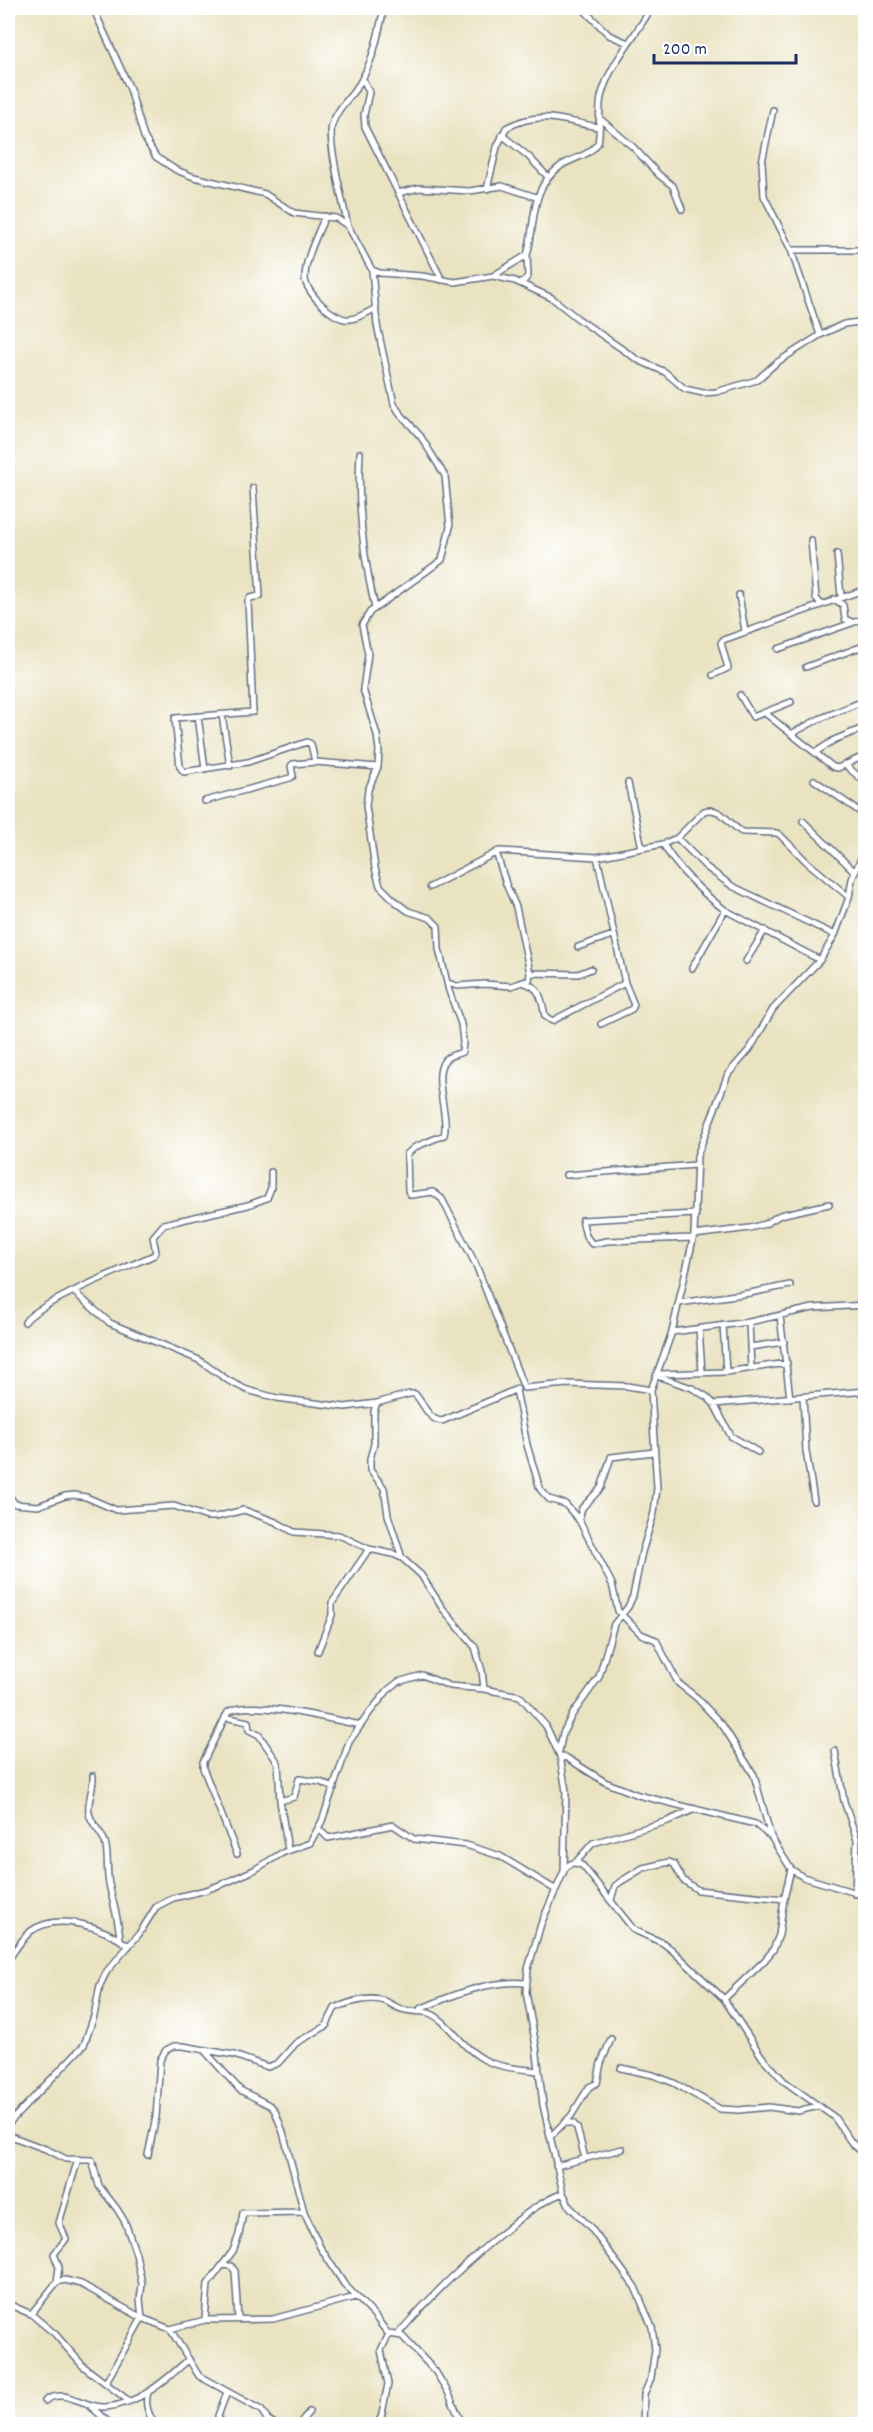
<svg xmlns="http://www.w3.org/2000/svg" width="873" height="2432" font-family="Dekko,sans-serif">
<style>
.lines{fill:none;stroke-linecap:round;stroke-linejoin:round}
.minor-casing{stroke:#636e81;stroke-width:8}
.minor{stroke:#fff;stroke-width:5}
</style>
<rect width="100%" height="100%" fill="#fff"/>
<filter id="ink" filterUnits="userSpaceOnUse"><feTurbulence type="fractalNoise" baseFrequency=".0167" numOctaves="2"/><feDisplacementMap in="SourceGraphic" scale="12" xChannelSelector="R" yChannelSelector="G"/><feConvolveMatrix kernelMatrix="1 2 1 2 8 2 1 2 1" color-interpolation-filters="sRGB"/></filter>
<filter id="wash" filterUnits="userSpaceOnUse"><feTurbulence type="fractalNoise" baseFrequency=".008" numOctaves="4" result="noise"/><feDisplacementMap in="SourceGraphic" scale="24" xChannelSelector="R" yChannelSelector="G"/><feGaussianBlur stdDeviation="1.35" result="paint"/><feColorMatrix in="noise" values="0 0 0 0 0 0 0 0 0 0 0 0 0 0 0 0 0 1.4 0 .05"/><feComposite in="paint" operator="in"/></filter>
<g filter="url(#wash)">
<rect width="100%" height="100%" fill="#eae3c2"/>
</g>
<g filter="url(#ink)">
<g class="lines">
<defs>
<path id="minor" d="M93,8L130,89L144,137L156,157L176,170L194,177L265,194L294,213L336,218L348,226L372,270L380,273L422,276L455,282L493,276L515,281L552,298L577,318L638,360L665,372L685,389L703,393L716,392L757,380L776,363L820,335L844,324L866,321
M582,8L609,35L628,43
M363,79L369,92L364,115L365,127L442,280
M773,110L762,162L764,196L791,250L820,335
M599,118L633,147L659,175L673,186L682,209
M502,135L528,156L548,177
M487,189L497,147L506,128C541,109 563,121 598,127
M398,193L419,188L470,191L502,186L536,197
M325,216C318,234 305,258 305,278C305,292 335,322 350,319C359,318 368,312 376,308
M348,226C344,208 327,140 332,125C337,107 354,95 362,79C374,58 379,31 384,8
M791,250H864
M372,270L377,325L394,404L399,412L421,437L445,476L450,527L442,560L370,612L362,625L368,654L363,689L377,735L379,750L378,767L368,790L366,806L375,868L380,886L396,902L408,911L430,918L438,926L439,949L449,991L461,1024L463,1042L462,1052C456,1055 449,1055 445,1060C431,1076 450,1116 444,1135L415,1147L407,1154L408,1191L411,1195L433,1192L442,1199L476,1265L524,1388L567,1384L627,1386L651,1390
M493,276L527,255C537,220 528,189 562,165C575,157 589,156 598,143C601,128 598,112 601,97C610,62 635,38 651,8
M522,283L528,276L527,255
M360,453C357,506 363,556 375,608
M253,488L260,596L250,598L248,601L253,712L175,718L180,767L184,772L248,762L307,742L311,744L315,762
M811,540L816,598L821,604
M837,554L841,596
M739,595L745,631
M834,599L843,605L845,619L852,622
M778,649L866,618
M806,667L866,645
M713,675L728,668L721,643L723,640L866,589
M740,695L753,717L791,702
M765,713L833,767L838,768L866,755
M222,715L230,766
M198,716L205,769
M791,734L819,719L866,700
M816,752L834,740L866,727
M844,764L866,783
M814,780L866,816
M628,783L642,848
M205,801L290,778L293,776L291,766L293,764L315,762L378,767
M803,821L855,872
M677,838L706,867L732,886L835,935
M663,844C676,867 703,894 725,910L820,960
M597,857L625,983L634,1005L632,1009L601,1024
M430,887L499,851L597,857L663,844L677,838L704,811C721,805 729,825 742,832L777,833L780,835L807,862L849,897
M578,947L613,935
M746,961L765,930
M692,968L725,910
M530,973L578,974L591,969
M448,983L457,986L485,984L511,986L529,980L530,973L516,907L506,884L496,852
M525,983C541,987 542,1002 545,1016L552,1021L625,983
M566,1175L696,1165
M694,1235L750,1228L765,1224L780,1215L829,1204
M693,1238L607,1241L592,1244L586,1236L582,1220L696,1214
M74,1292L110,1323L199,1360L229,1381L247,1390L277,1398L345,1407L377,1403
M679,1303L750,1293L790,1285
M780,1316L790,1398
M25,1322C36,1304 130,1266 154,1255L156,1252L153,1237L164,1224L248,1205L267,1198L271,1188V1172
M749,1322L751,1368
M723,1325L726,1372
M699,1328L702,1372
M672,1332L749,1322L813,1308L866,1305
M750,1347L784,1342
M658,1374L726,1372L787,1363
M657,1376L692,1388L707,1397L714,1404L731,1436L758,1452
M516,1390L527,1445L540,1489L549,1499L565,1504L579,1520L612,1584L618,1611L641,1634L656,1640L678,1683L697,1698L723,1726L754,1775L771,1837
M803,1396L806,1451L814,1501
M714,1404L866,1391
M8,1494L15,1504L38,1506L65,1496L74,1495L86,1497L116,1510L174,1506L207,1517H216L244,1510L276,1522L294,1532L339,1535L369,1549L393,1554L402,1558L421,1575L443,1609L475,1647L482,1671L484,1689
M579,1520L582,1508L601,1488L611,1457L654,1452
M402,1558L388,1515L384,1488L370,1470V1459L374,1444V1411L377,1403L409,1394H415C424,1404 428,1420 442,1421L517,1389
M318,1651L332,1615V1603L369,1549
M225,1717L248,1722L249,1730L259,1735L278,1763L280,1801L288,1850
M559,1751L563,1733L572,1715L599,1677L614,1624L628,1607L633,1596L642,1552L654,1513L657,1488L651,1390L672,1332L694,1235L697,1156L728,1074L750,1049L773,1009L820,960L835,935L849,897L852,879L866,847
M835,1751L844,1801L857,1840L855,1894
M560,1756L567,1758L605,1782L638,1795L755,1824L771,1837L791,1869L803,1877L866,1896
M93,1776C94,1788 87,1801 89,1813C91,1824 101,1831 105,1842C109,1856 106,1870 109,1884C113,1903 119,1920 120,1939
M280,1801L294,1797L299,1779L320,1782L334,1788
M318,1830H320L328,1838L393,1825L414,1839L466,1845L500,1856L556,1890
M237,1854L203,1768V1762L228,1712C250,1698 333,1720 361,1725
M576,1862L593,1843L668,1821L695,1809
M565,1869C570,1862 575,1861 583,1866L634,1930L663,1943L672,1950L724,1999L762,2057L784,2081L834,2117L851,2142L866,2156
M611,1900L615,1886L620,1882L643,1868L669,1862L674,1864L683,1880L698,1890L784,1899
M8,1961C14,1951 22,1939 31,1931C59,1911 105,1928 129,1946
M724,1999L764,1961L773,1950L779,1935L784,1899L791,1869
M420,2009C452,1995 490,1980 525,1983
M862,2015L866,2011
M204,2050L240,2090L271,2106L275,2111L283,2132L304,2212L320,2247L344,2284L374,2315L386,2331L389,2334L402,2336L435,2371L448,2392L462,2424
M621,2068L653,2075L674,2083L720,2109L739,2110L769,2107L798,2111L818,2106
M564,2123H573L577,2128L585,2158
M8,2124L84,2045L94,2016L100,1985L107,1971L139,1934L156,1907L173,1898L206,1890L225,1883L254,1870L282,1853L310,1843L322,1821L349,1742L370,1712L388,1690L398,1682L422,1675L450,1686L484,1689L520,1696L546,1726L560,1756L566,1791L564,1871L541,1924L528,1969L526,1992L536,2046L543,2105L563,2193L570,2207L590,2227L635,2287L652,2327L655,2349L651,2378L644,2394L643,2424
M8,2135L48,2150L66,2159L92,2160L99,2186L117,2209L125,2222L136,2254L142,2284L140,2299L142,2318L106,2382
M550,2137L571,2116L589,2087L597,2083L601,2063L611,2039
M148,2155L156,2117L160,2060L166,2050L174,2046H183L234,2055L268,2067L278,2063L296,2043L326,2026L335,2008C349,2002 370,1996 385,2001C390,2003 395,2007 401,2009C420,2015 426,2006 444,2023C457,2035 467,2051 485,2060C501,2068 520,2069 539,2071
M556,2166L622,2149
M222,2265L231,2266L235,2271L238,2319
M57,2282L59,2267L54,2254L66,2239L59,2223L78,2159
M8,2304L31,2314L55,2334L83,2366L129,2401
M31,2314L57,2282L65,2280L81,2284L142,2318L170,2329L199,2376L261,2410L267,2419L275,2424
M205,2320L208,2284L233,2251L239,2235L243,2213L304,2212
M170,2329L205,2320L273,2319L355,2297
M398,2334C429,2298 461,2267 497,2237C518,2220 537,2203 563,2193
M148,2393C144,2403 149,2417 155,2424
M45,2401C63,2386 86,2409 106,2407C140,2404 166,2380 189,2359
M91,2407L111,2424
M132,2424L153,2423
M220,2424L218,2416L227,2392
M299,2424L309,2412
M376,2424L381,2418L388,2384L381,2350L389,2334"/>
</defs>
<use href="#minor" class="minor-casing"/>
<use href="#minor" class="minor"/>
</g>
</g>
<rect width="873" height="2432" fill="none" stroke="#fff" stroke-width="30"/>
<path d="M654 54v9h142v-9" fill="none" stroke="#1b2f5e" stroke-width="3"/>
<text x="663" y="54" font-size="18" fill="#1b2f5e" stroke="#ffffff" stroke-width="4.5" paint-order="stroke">200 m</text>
</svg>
